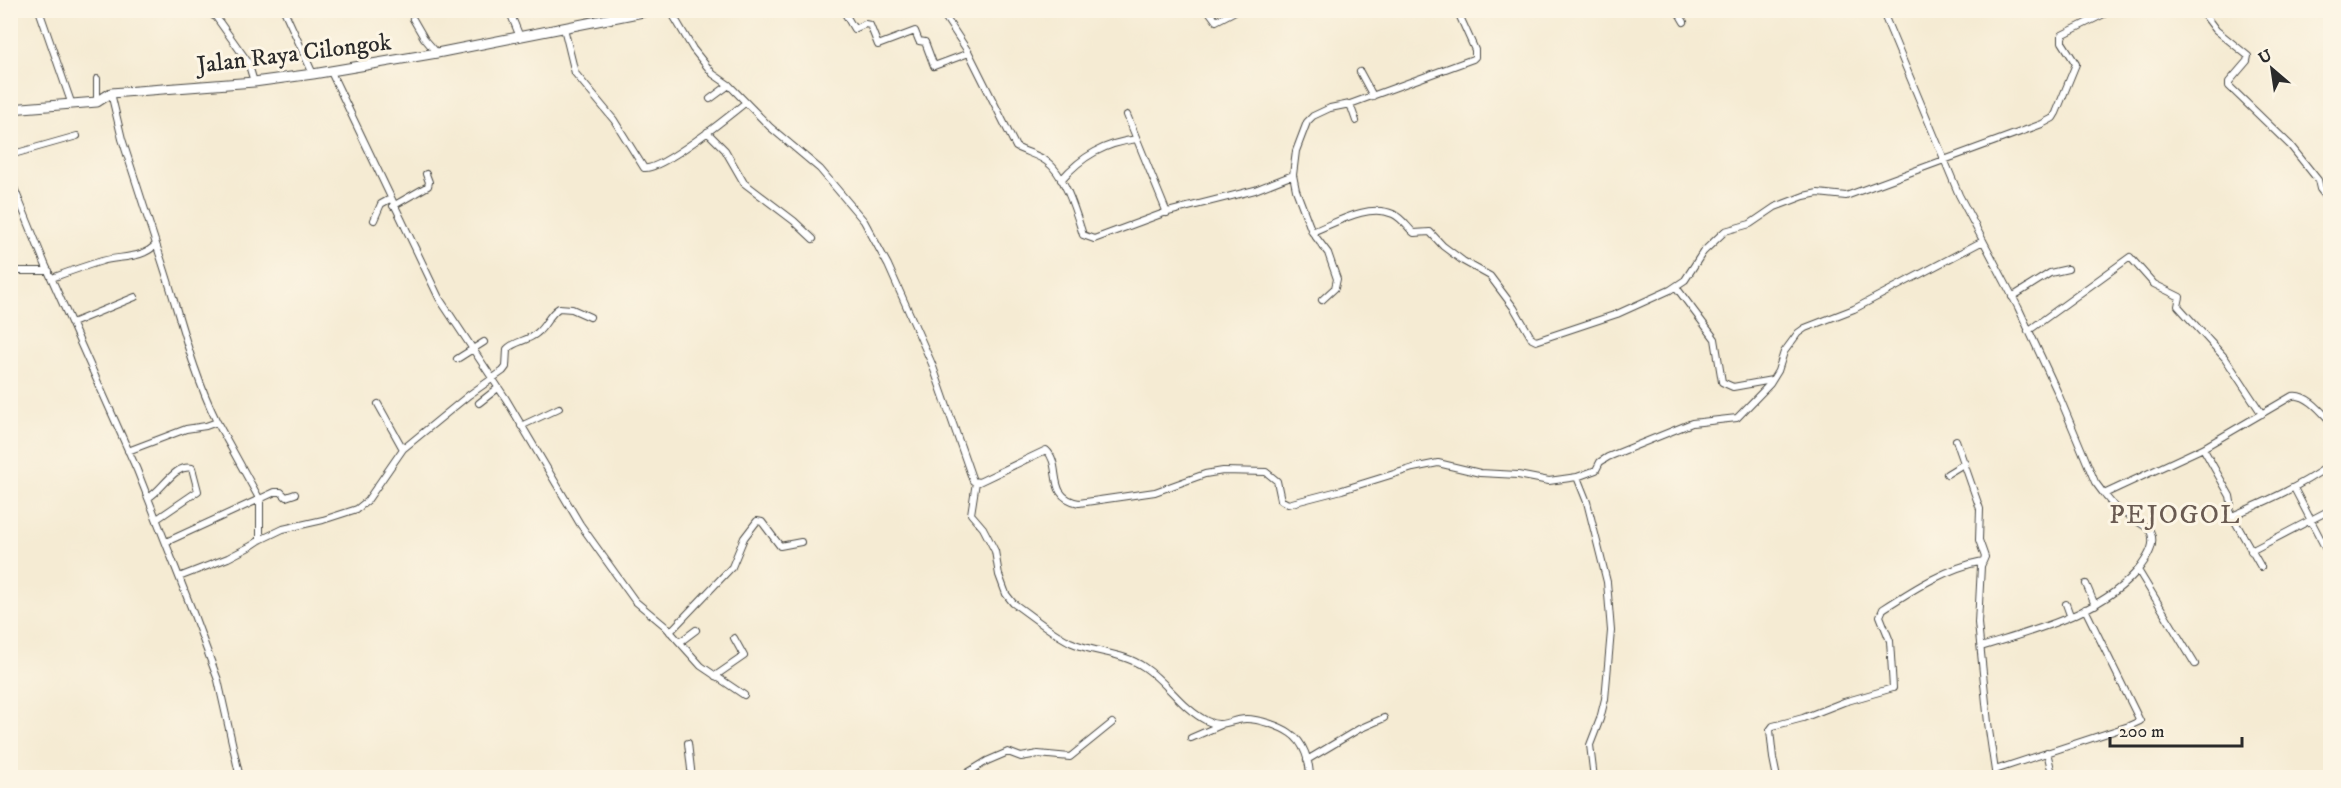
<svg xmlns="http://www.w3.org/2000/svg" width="2341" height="788" font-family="'IM FELL DW Pica',serif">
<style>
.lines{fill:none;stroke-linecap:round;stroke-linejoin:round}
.minor-casing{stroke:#494844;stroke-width:8}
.highway-casing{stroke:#494844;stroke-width:11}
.minor{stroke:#fff;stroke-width:6}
.highway{stroke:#fff;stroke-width:9}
.labels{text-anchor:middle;stroke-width:6;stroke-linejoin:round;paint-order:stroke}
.street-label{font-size:24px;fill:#2b2b2b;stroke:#fcf5e5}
.quarter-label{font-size:27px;letter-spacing:1.5px;fill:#6a5b52;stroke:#fcf5e5}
</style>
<rect width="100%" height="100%" fill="#fcf5e5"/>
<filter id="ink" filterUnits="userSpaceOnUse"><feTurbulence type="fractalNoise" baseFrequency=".0167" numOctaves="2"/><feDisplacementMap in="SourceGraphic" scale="12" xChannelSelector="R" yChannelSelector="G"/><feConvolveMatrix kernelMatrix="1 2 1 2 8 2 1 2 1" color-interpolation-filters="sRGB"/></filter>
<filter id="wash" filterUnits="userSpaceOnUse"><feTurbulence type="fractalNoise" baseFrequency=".008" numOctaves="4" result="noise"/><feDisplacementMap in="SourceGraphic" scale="24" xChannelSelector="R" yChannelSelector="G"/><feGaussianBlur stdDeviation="1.35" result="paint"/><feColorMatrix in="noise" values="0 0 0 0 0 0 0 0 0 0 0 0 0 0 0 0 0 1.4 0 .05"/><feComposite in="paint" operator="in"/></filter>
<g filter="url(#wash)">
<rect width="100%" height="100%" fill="#f5ebd3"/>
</g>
<g filter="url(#ink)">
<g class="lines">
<defs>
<path id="minor" d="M39,10L72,105
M211,10L248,62L254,82
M284,10L313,74
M509,10L520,37
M670,10L693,49L713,74L729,85L770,127L820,169L864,221L888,265L932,364L973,481L979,482L1046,450C1063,465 1045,497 1079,503L1155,492L1205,474L1223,471L1266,472L1277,481L1281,500L1288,504L1342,490L1413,468L1438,463L1480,473L1518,475L1549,481L1577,477L1587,502L1607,582L1611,631L1605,699L1600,719L1590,745L1594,778
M843,10L854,29L865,24L870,25L878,45L915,31L919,41L925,42L934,66L969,53
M945,10L946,18L969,53L1016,147C1025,152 1038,155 1046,161C1065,174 1076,213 1083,235L1094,239L1164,213L1255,190L1293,175
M1208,10L1216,21L1237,10
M1623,10H1629
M1677,10L1684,22
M1882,10L1959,195L2018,307L2057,391L2095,482L2104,494L2203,448L2292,396C2306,393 2321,411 2330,421
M2201,10L2216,30L2248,56L2247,61L2229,82V86L2290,145L2318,180L2320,189L2330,202
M214,16L227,10
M413,19L424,38L437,53
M564,28L575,73L614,120L644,168C661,171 729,116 745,103
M331,72L439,298L506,399L580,524L635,601L665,626L701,666L744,695
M1360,72L1373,96
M97,79V102
M710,99L729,85
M1350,104L1356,121
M1127,115L1167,213
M707,132L725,150L744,183L794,221L813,239
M10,155L77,136
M10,178L45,264L137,470L192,610L218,680L240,778
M1061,180C1082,156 1105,143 1137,139
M393,206L428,186L429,182L426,174
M374,220L381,204L390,199
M1312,232C1336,223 1367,203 1393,214C1402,218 1407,227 1414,233L1430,232L1443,246L1463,261L1490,276L1514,308L1532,339L1536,341L1617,314L1670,290L1685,280L1703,252L1725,231L1750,224L1775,207L1804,196L1818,193L1846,196L2042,124L2053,118L2056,113L2076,64L2062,42V35L2112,10
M156,244C177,303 189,365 217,422
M10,275L16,271H49
M52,278C68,272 85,266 102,261C119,256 144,259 156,244L122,139L111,93
M1676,287L1715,339L1722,382L1733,387L1772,380
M2012,297L2050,273L2068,269
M1322,300L1335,288L1337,279L1328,253L1312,232L1296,190L1293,175L1296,151L1307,122L1313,116L1330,108L1350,104L1473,59L1475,57V50L1457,10
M72,323L135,297
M2028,331L2130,257L2154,284L2180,297L2178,306L2225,358L2262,414
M457,359L484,342
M479,403L498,388
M378,404L403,449
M521,426L559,408
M1956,440L1980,509L1979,540L1985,557L1981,566L1978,623L1988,723L1996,778
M2203,448L2230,496L2231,502L2229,511L2261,567
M128,451L186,429L206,426L217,422L260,500V540
M1947,474L1965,463
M1577,477L1596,470L1600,462L1608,457L1692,423L1737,418L1770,384L1778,371L1784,352L1798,333L1805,328L1854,309L1983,241
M976,482L971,514L983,528L995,551L999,575L1006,594L1013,603C1032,616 1050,632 1070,642C1094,653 1122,652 1144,667C1167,682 1182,709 1207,721C1222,729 1231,719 1246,719C1259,719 1280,726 1290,733C1304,742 1310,762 1310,778
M2294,488L2330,557
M148,498C163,490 174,464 192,468L198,491L157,519
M2232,516C2267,501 2299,487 2330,465
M166,542L275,492H281L286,497L295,494
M2251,551L2330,510
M2138,570L2195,664
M179,577L228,558L251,546L260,540L283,529L323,520L357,509L367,501L403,449L469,395L503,371L506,367L507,349C515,341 528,341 537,333C546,326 549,314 559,308L572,309L590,317
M2086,584L2095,605
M2066,604L2070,615
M670,632L732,567L744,538L757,521L762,522L780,546L801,542
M680,642L696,630
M1981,647C2035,630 2105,613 2141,566C2149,555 2157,542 2149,529L2114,506L2104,494
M715,676L744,656L734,638
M1191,738L1221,725
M688,743L692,778
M2047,752L2053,778
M1307,760L1359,729L1384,718
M1995,770L2129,726L2140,721L2085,609
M959,778L987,761L1008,752L1021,757L1038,754L1070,757L1112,723
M1777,778L1773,758L1770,730L1773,726L1803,718L1844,702L1893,688L1890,641L1880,616L1883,609C1914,589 1946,568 1983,561"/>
<path id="highway" d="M10,109L97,102L111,93L254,82L313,74L437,53L653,10"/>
</defs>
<use href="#minor" class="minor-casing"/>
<use href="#highway" class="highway-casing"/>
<use href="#minor" class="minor"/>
<use href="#highway" class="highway"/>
</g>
</g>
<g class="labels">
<g class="street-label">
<text transform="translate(294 53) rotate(-7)" y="8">Jalan Raya Cilongok</text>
</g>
<g class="quarter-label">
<text x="2175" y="523">PEJOGOL</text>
</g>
</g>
<rect width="2341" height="788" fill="none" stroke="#fcf5e5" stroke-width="36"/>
<g transform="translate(2272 69) rotate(331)" stroke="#fcf5e5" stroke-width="4.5" paint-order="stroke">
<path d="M0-4.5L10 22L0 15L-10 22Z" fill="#2b2b2b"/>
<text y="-9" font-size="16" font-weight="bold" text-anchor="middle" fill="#2b2b2b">U</text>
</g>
<path d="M2110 737v9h132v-9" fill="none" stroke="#2b2b2b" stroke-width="3"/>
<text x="2119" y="737" font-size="18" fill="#2b2b2b" stroke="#fcf5e5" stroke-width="4.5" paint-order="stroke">200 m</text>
</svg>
